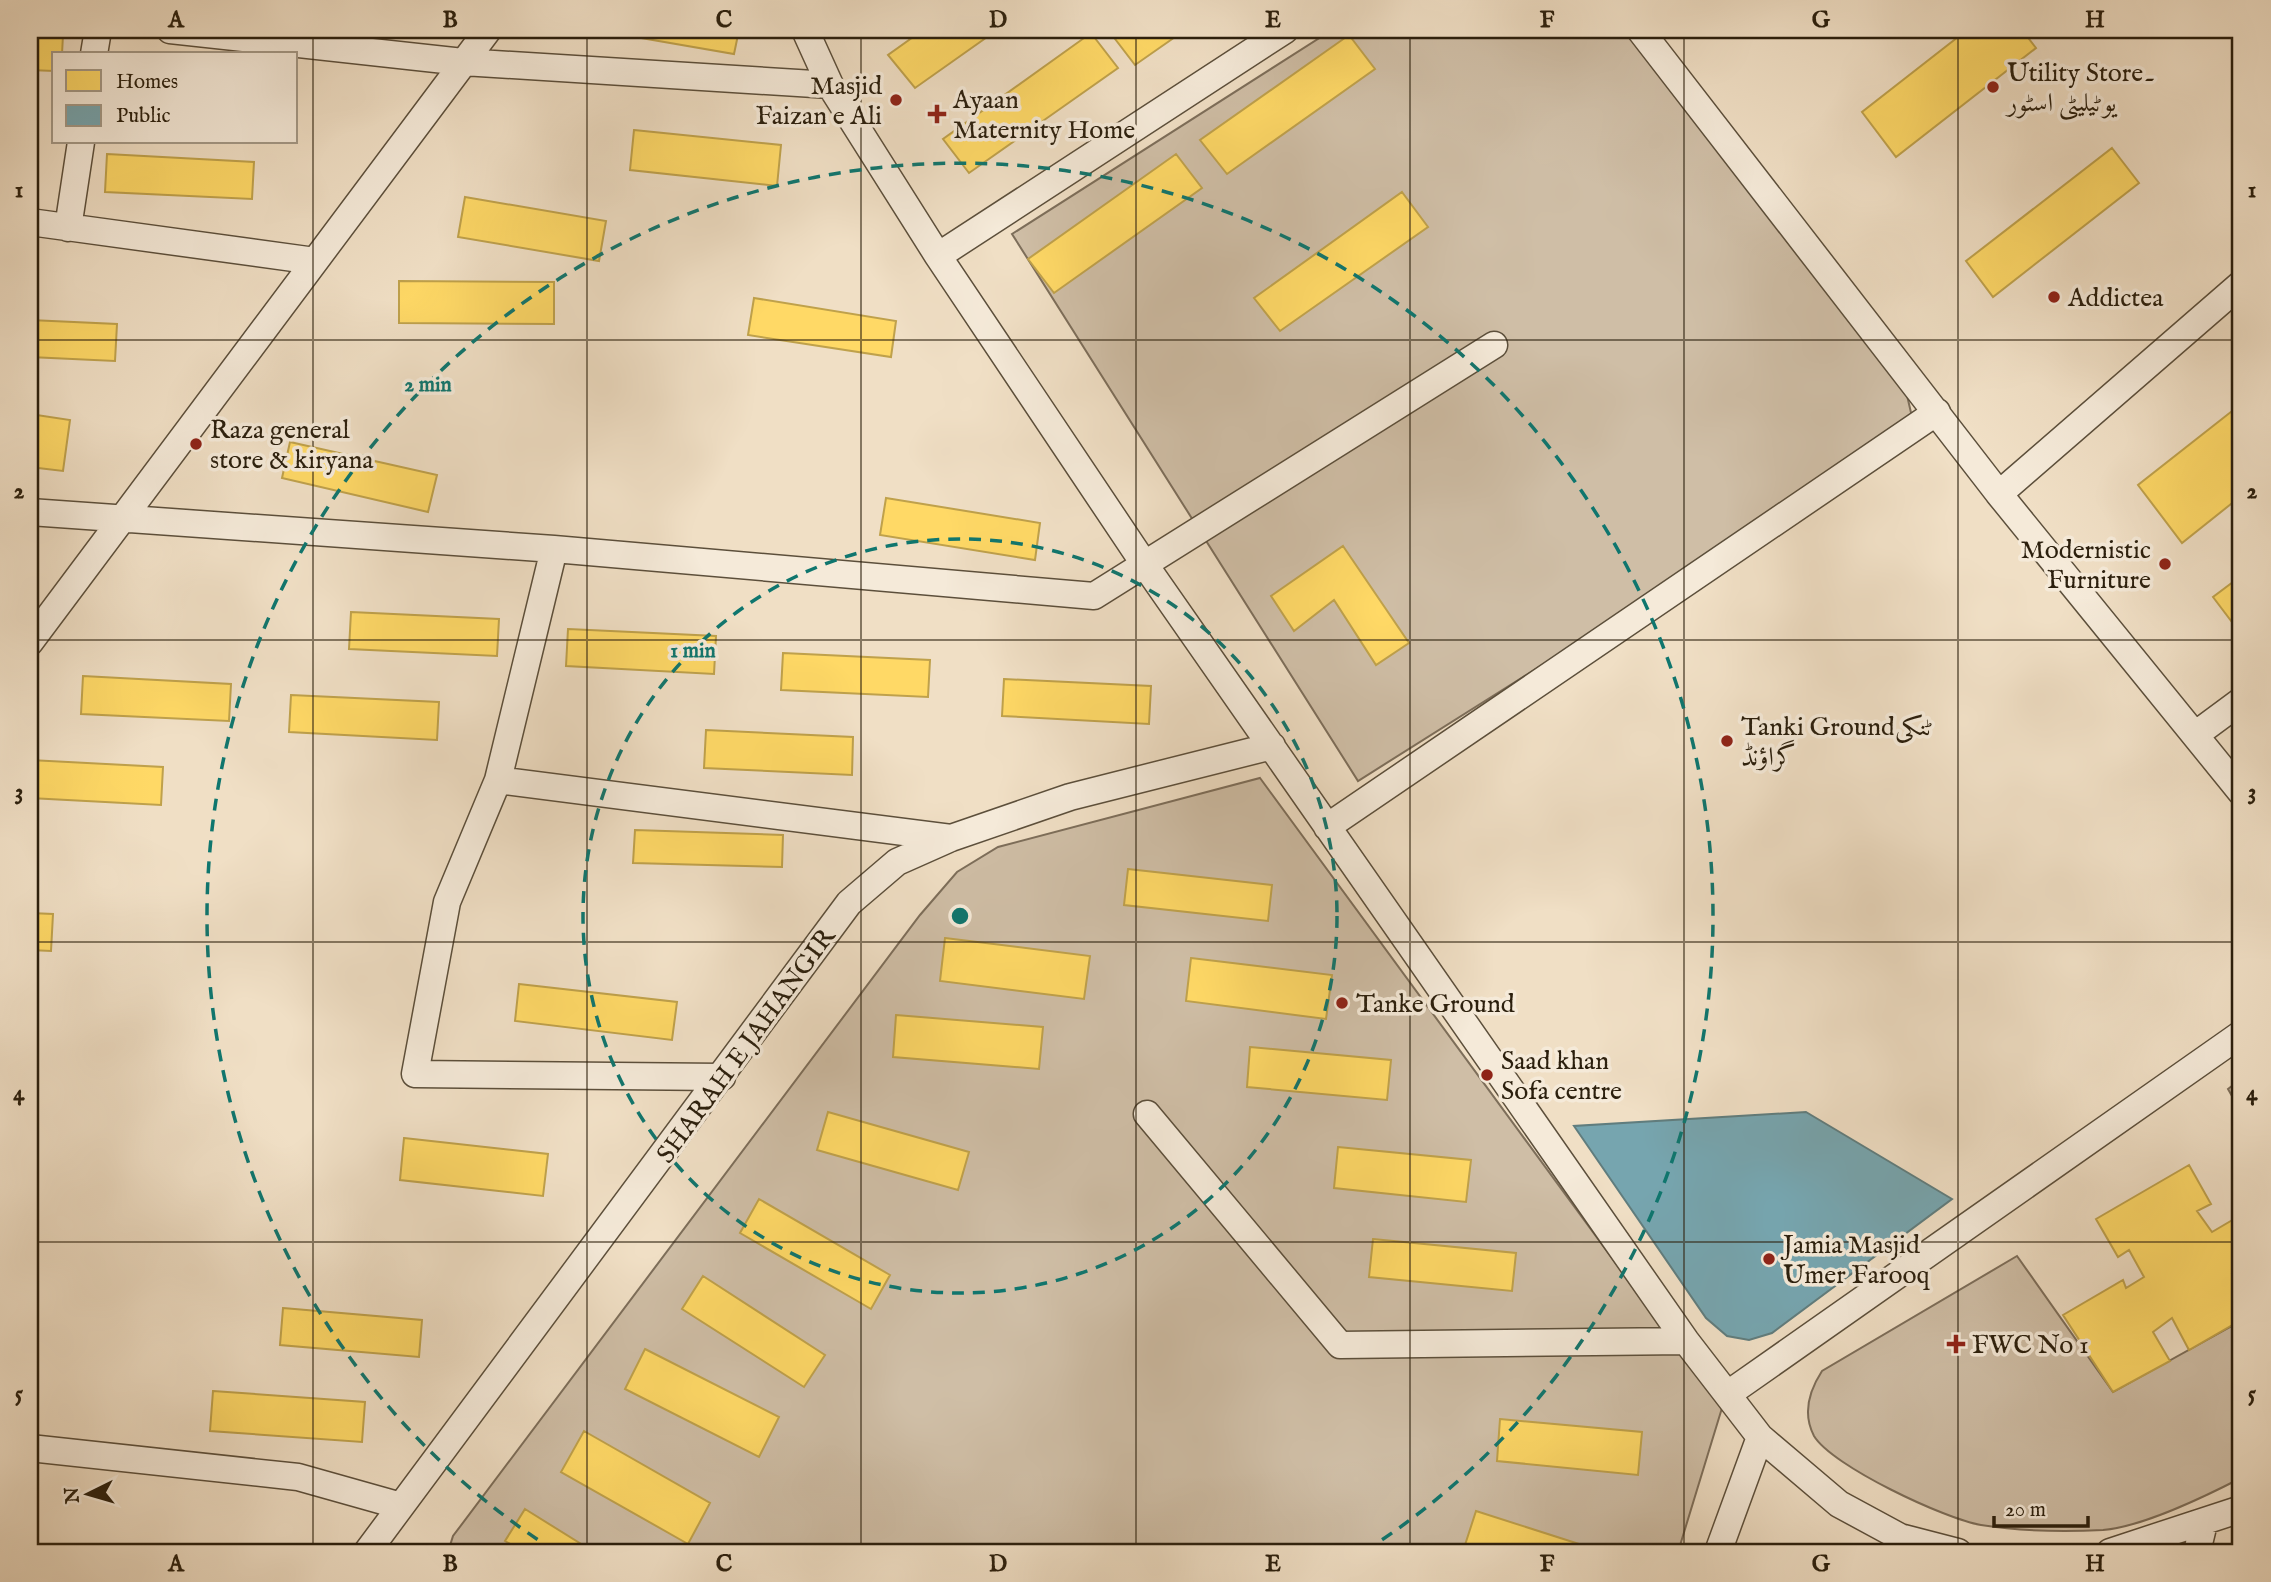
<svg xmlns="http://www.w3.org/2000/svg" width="2271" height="1582" font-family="'IM FELL English',Amiri,serif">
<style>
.green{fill:#cfbea6;stroke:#7d6e5a;stroke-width:2}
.homes{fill:#ffd966;stroke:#bfa14b;stroke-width:2}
.public{fill:#76a5af;stroke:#607d7e;stroke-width:2}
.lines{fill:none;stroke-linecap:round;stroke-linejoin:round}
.street-casing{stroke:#5c4f3b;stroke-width:29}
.street{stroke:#f5ead9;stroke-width:26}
.grid{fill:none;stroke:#2b1f0d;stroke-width:2;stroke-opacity:0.55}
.ring{fill:none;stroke:#0f766e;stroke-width:3.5;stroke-dasharray:12 9}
.poi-dot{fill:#8f2418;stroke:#f5ead9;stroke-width:2.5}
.labels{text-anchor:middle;stroke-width:7;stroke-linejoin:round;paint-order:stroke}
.poi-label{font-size:26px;fill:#2b1f0d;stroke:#f5ead9;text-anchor:start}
.street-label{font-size:26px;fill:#2b1f0d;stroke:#f5ead9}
.centre{fill:#0f766e;stroke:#f5ead9;stroke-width:3.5}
.ring-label{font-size:21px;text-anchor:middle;font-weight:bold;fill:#0f766e;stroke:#f5ead9;stroke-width:7;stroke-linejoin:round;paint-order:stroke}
.neatline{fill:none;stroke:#2b1f0d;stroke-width:2.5}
.grid-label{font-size:23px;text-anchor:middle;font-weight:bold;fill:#2b1f0d}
</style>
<rect width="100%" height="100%" fill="#f0dfc5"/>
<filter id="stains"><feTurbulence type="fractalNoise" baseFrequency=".00286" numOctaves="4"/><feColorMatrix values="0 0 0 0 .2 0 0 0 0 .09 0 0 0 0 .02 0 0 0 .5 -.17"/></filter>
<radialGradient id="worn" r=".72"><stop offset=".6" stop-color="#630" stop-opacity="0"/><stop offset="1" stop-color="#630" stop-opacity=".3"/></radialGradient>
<path class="green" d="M1332,30H1637L1906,391L1915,430L1358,781L1012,234Z
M1260,778L1722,1408L1678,1552H448L453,1536L920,915L957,872L998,847Z
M2241,1079V1112L2228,1089Z
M2017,1256L2113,1392L2241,1321V1478C2206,1496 2141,1527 2103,1530C2063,1532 2019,1531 1981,1525C1945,1519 1832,1466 1814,1436C1802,1413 1809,1391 1822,1371Z"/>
<path class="homes" d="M595,30H739L734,54Z
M923,30H997L915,88L888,55Z
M1112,30H1185L1135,65L1109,31Z
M1967,30H2022L2036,48L1896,157L1862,112Z
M30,33L63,35L62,54H54V71L30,70Z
M1091,33L1118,68L969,173L943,139Z
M1349,35L1375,69L1227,174L1200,140Z
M634,130L781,145L777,186L630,170Z
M2112,148L2139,183L1993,297L1966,261Z
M107,154L254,162L252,199L105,192Z
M1176,154L1202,188L1054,293L1028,259Z
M1402,192L1428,227L1280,331L1254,298Z
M465,197L606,221L599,261L458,237Z
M399,281L554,282V324L399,323Z
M754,298L896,321L891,357L748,335Z
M30,320L117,324L115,361L30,357Z
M2241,404V496L2182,543L2138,485Z
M30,414L70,420L63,471L30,467Z
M290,442L437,475L428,512L282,478Z
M886,498L1040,523L1035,560L880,535Z
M1343,546L1409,643L1376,665L1334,600L1294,631L1271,596Z
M2241,576V634L2213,597Z
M351,612L499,619L497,656L349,649Z
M568,629L716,636L714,674L566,666Z
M783,653L930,660L928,697L781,690Z
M83,676L231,684L229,721L81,714Z
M1004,679L1151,686L1149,724L1002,716Z
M291,695L439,702L437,740L289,732Z
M706,730L853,737L852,775L704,768Z
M30,760L163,767L161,805L30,798Z
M635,830L783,835L782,867L633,863Z
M1128,869L1272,885L1268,921L1124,905Z
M30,913L53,914L51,951L30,950Z
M945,938L1090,956L1084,999L940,981Z
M1191,958L1332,975L1326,1019L1186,1001Z
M519,984L677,1002L672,1040L515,1021Z
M896,1015L1043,1027L1039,1069L893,1057Z
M1250,1047L1391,1060L1387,1100L1247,1087Z
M828,1112L969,1152L958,1190L817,1150Z
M404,1138L548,1154L543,1196L400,1180Z
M1338,1147L1471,1160L1466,1202L1334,1188Z
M2189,1165L2211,1204L2197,1211L2212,1232L2241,1215V1268L2232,1274L2241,1290V1320L2189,1350L2172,1318L2153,1332L2170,1361L2113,1392L2063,1315L2123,1280L2126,1288L2144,1277L2129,1250L2118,1257L2096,1219Z
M759,1199L890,1275L871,1309L740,1233Z
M1373,1239L1516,1253L1512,1291L1369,1277Z
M703,1276L825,1355L804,1387L682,1309Z
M283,1308L422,1320L419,1357L280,1345Z
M645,1349L779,1417L759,1457L625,1389Z
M213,1391L365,1402L362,1442L210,1431Z
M1500,1419L1642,1432L1638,1475L1497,1461Z
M584,1431L710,1503L688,1544L561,1472Z
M525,1509L594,1552H524L505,1541Z
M1476,1511L1604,1552H1476L1464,1548Z"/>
<path class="public" d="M1806,1112L1952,1199L1772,1333L1749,1340L1727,1336L1706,1318L1574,1126Z"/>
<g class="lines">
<defs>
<path id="street" d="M170,30L463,62L830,85
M805,30L830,85L938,256L1145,565L1686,1341L1760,1437L1839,1504L1900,1537L1958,1552
M1640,30L1999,494L2241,792
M94,54L98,30
M30,222L315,261
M68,228L81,142
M938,256L1285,30
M1999,494L2241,284
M30,512L554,549L1094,596L1494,345
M554,549L498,780L447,902L415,1074L722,1077
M30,642L488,30
M2195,735L2241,701
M498,780L951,838
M1327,827L1937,412
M1147,1114L1340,1345L1686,1341
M1728,1394L2241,1034
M30,1448L298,1477L401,1506
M367,1552L849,903L897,862L951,838L1070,797L1272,746
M1718,1552L1760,1437
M2110,1552L2241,1509
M2197,1552L2204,1523"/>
</defs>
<use href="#street" class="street-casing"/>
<use href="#street" class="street"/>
</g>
<path class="grid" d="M313,30V1552M587,30V1552M861,30V1552M1136,30V1552M1410,30V1552M1684,30V1552M1958,30V1552M30,340H2241M30,640H2241M30,942H2241M30,1242H2241"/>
<g class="ring">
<circle cx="960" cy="916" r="377"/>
<path d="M555 1551A753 753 0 1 1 1365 1551"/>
</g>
<g class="poi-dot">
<circle cx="1993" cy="87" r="7"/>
<circle cx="896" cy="100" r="7"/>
<path d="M933.5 103.5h7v7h7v7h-7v7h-7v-7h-7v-7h7z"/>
<circle cx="2054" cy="297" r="7"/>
<circle cx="196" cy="444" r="7"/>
<circle cx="2165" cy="564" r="7"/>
<circle cx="1727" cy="741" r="7"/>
<circle cx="1342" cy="1003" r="7"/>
<circle cx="1487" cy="1075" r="7"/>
<circle cx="1769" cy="1259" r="7"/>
<path d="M1952.5 1333.5h7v7h7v7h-7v7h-7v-7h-7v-7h7z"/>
</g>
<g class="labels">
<g class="poi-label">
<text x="2007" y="81">Utility Store۔<tspan x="2007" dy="30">یوٹیلیٹی اسٹور</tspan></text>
<text x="882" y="94" text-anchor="end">Masjid<tspan x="882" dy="30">Faizan e Ali</tspan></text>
<text x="953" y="108">Ayaan<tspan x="953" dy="30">Maternity Home</tspan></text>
<text x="2068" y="306">Addictea</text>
<text x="210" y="438">Raza general<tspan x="210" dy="30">store &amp; kiryana</tspan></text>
<text x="2151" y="558" text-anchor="end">Modernistic<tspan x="2151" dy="30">Furniture</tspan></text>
<text x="1741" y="735">Tanki Groundٹنکی<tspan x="1741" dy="30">گراؤنڈ</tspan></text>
<text x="1356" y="1012">Tanke Ground</text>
<text x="1501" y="1069">Saad khan<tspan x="1501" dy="30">Sofa centre</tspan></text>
<text x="1783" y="1253">Jamia Masjid<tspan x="1783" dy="30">Umer Farooq</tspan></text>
<text x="1972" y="1353">FWC No 1</text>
</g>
<g class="street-label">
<text transform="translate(745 1045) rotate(-54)" y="9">SHARAH E JAHANGIR</text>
</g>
</g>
<circle cx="960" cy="916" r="10" class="centre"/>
<g class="ring-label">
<text x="428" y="391">2 min</text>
<text x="693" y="657">1 min</text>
</g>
<rect width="2271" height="1582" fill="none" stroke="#f0dfc5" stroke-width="77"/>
<rect x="52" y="52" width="245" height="91" fill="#f5ead9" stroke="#a49987" stroke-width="2"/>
<rect x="66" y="70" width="35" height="21" fill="#ffd966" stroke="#a49987" stroke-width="2"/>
<text x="116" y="88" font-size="21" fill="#2b1f0d">Homes</text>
<rect x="66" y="105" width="35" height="21" fill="#76a5af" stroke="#a49987" stroke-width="2"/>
<text x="116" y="122" font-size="21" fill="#2b1f0d">Public</text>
<g transform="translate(88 1494) rotate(265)" stroke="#f5ead9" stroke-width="5" paint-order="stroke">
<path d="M0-5L12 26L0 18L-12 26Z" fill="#2b1f0d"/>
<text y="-10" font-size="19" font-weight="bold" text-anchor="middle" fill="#2b1f0d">N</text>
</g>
<path d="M1994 1516v10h94v-10" fill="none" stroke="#2b1f0d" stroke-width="3.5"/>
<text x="2005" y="1516" font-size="21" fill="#2b1f0d" stroke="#f5ead9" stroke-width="5" paint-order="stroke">20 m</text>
<rect x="38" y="38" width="2194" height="1506" class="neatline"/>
<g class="grid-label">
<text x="176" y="27">A</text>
<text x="450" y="27">B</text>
<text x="724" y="27">C</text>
<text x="998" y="27">D</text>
<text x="1273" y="27">E</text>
<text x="1547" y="27">F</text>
<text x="1821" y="27">G</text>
<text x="2095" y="27">H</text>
<text x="19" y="197">1</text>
<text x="2252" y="197">1</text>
<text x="19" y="498">2</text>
<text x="2252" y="498">2</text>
<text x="19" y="799">3</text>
<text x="2252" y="799">3</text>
<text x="19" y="1100">4</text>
<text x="2252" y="1100">4</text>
<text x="19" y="1401">5</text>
<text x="2252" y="1401">5</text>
<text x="176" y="1571">A</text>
<text x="450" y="1571">B</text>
<text x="724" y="1571">C</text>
<text x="998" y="1571">D</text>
<text x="1273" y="1571">E</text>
<text x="1547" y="1571">F</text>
<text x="1821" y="1571">G</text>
<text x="2095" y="1571">H</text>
</g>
<rect width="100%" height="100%" filter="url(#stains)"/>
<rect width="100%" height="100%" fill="url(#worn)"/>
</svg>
